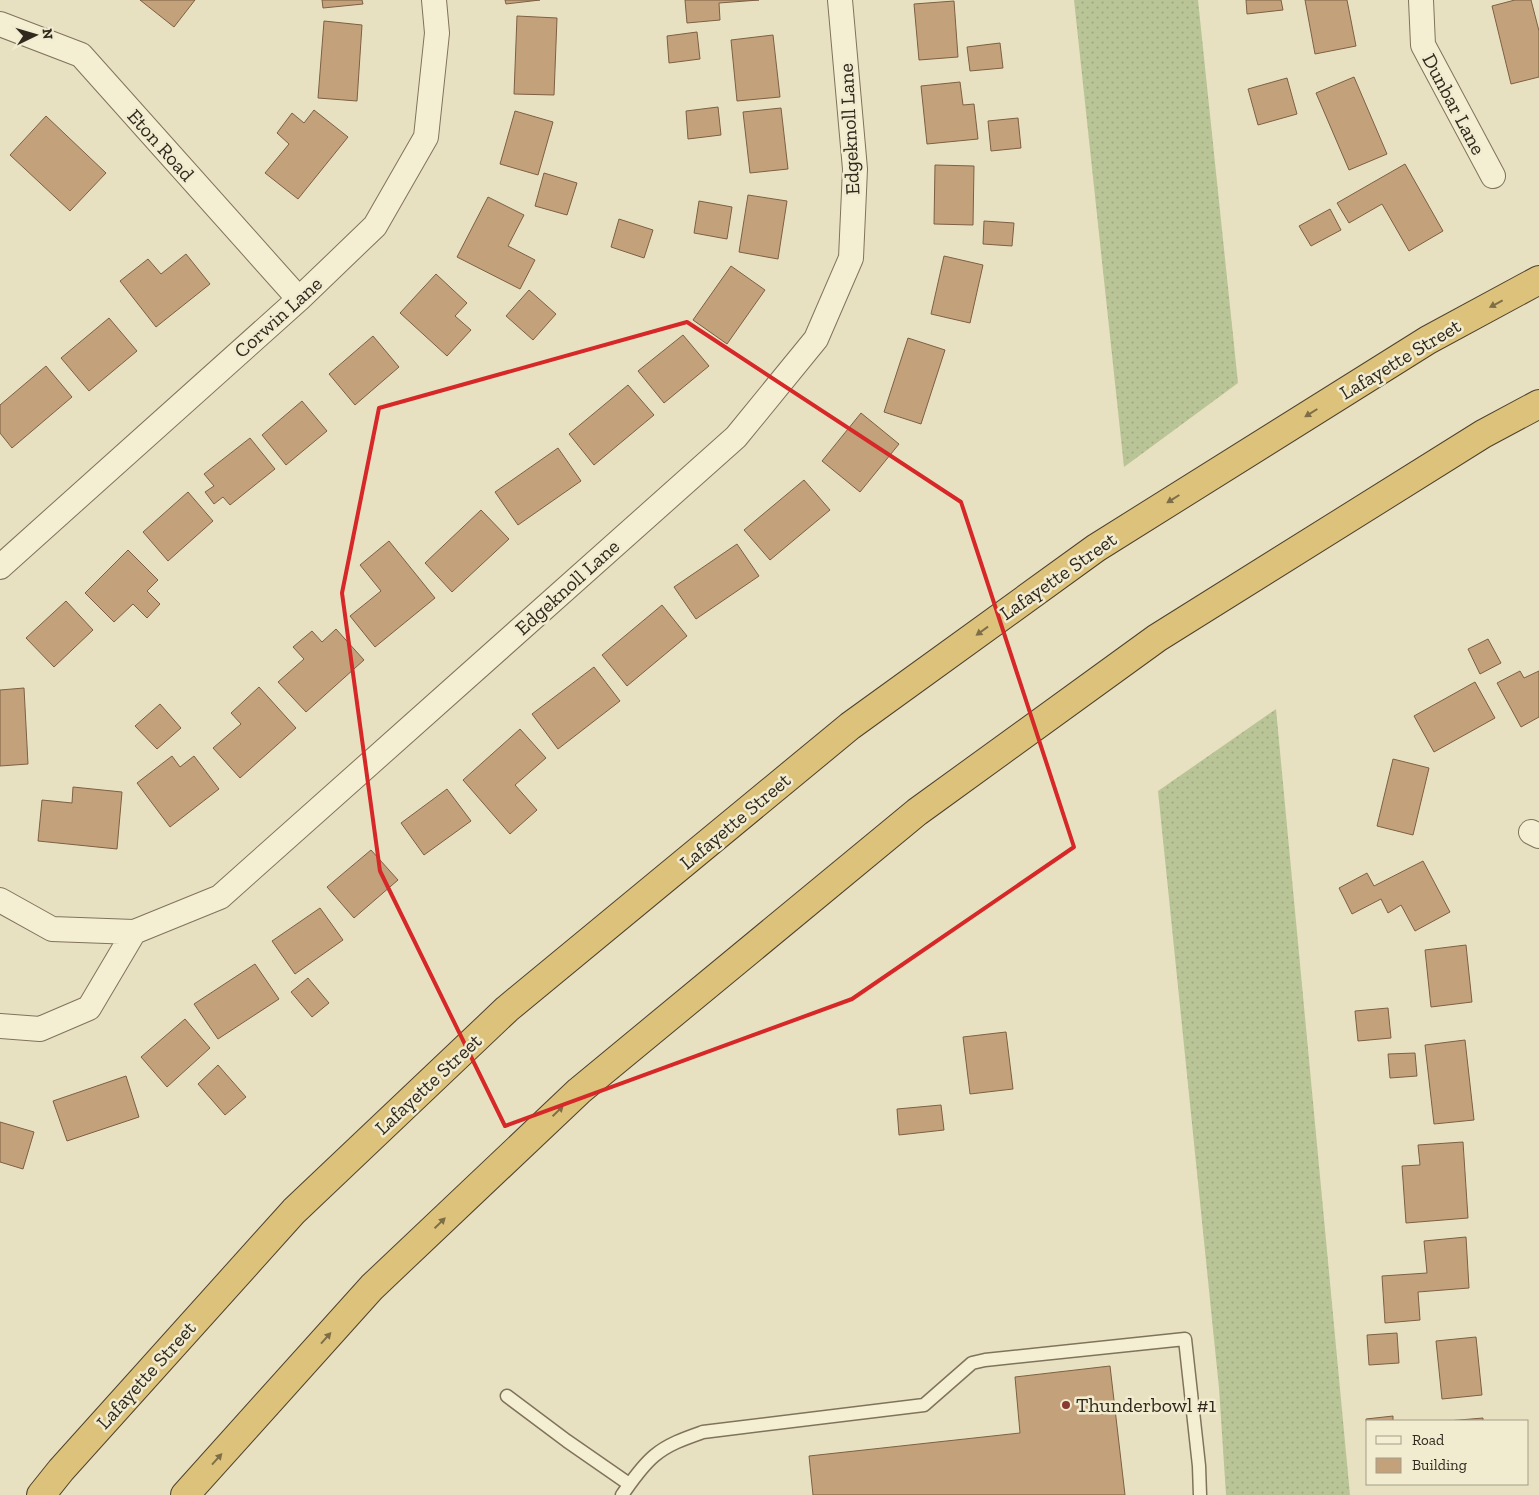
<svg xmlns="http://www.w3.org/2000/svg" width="1539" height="1495" font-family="'Zilla Slab',serif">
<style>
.grass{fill:url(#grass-dots)}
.building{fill:#c3a17b;stroke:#7d6043}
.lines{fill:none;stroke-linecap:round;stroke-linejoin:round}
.service-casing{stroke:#80735b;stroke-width:15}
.minor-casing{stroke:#80735b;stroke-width:26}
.trunk-casing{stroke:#4e412f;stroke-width:30}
.service{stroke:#f4eed3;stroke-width:12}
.minor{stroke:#f4eed3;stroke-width:24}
.trunk{stroke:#dcc27a;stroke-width:28}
.oneway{fill:#7e6e47}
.marked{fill:none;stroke:#d62828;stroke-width:4;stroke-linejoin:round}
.poi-dot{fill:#893a31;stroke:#f1ebd0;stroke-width:2}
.labels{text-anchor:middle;stroke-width:5;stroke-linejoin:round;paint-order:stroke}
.street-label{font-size:20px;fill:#31291d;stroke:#f1ebd0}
.poi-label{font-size:20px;fill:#31291d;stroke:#f1ebd0;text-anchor:start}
</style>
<defs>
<pattern id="grass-dots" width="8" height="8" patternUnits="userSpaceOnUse" patternTransform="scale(1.25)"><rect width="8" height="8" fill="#bac597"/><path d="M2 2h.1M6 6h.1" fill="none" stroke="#a0a982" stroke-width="1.8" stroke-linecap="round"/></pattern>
</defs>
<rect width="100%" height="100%" fill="#e8e1c1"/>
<path class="grass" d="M1074,0H1198L1238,383L1124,467Z
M1276,709L1350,1495H1226L1219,1388L1158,791Z"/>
<path class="building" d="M140,0H195L174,27Z
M322,0H362L363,4L323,8Z
M505,0H540L506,4Z
M685,0H759L719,3L720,20L687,23Z
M1246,0H1281L1283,10L1247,14Z
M1305,0H1347L1356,46L1315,54Z
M1515,0H1531L1539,31V77L1511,84L1492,6Z
M954,1L958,57L919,60L914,4Z
M517,16L557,18L554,95L514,94Z
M324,21L362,25L357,101L318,98Z
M697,32L700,59L669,63L667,36Z
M773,35L780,97L737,101L731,40Z
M1000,43L1003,68L970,71L967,47Z
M1354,77L1387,154L1349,170L1316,93Z
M1287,78L1297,114L1258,125L1248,89Z
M960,82L963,105L974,104L978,139L927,144L921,86Z
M718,107L721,135L688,139L686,111Z
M781,108L788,169L750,173L743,112Z
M314,110L348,137L298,199L265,173L289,144L277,133L292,113L304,123Z
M515,111L553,122L538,175L500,164Z
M46,116L106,173L70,211L10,155Z
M1018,118L1021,148L991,151L988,121Z
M1405,164L1443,231L1409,251L1382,204L1349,223L1337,203Z
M935,165L974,166L973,225L934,224Z
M544,173L577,183L567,215L535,206Z
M748,195L787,201L778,259L739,252Z
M488,197L524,215L508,246L535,260L520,289L457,257Z
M699,201L732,207L727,239L694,233Z
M1330,209L1341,230L1311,246L1299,226Z
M619,219L653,230L644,258L611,247Z
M984,221L1014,223L1012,246L983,244Z
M186,254L210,284L156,327L120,281L148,259L161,274Z
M944,256L983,265L970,323L931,314Z
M731,266L765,290L727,344L693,320Z
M436,274L467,303L455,316L471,330L447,356L400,313Z
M529,290L556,314L533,340L506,316Z
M109,318L137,351L89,391L61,358Z
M683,335L709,366L664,403L638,371Z
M373,336L399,367L355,405L329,374Z
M908,338L945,350L921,424L884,412Z
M46,366L72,397L12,448L0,433V405Z
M628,385L654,415L594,465L569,434Z
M302,401L327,431L286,465L262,435Z
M861,413L899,444L860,492L822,461Z
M250,438L275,469L230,505L223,497L214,504L205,492L214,486L204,474Z
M558,448L581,481L518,525L495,492Z
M804,480L830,510L770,560L744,530Z
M188,492L213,521L168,561L143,532Z
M481,510L509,539L452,592L425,563Z
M389,541L435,598L375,647L350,616L381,591L360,565Z
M737,544L759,576L696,619L674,587Z
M128,550L158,580L147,591L160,604L147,618L133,604L114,622L85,593Z
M66,601L93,630L54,667L26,638Z
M662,605L687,636L627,686L602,655Z
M336,629L364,660L306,712L278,682L304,659L293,647L312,631L322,642Z
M1488,639L1501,663L1480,674L1468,649Z
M594,667L620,701L558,749L532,714Z
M1520,671L1524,678L1539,671V717L1521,727L1497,683Z
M1475,682L1495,718L1434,752L1414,716Z
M259,687L296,728L240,778L213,748L241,724L231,713Z
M24,688L28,764L0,766V690Z
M160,704L181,728L157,749L135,726Z
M520,729L546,758L515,785L537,810L510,834L463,780Z
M172,756L180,767L194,756L219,789L170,827L137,783Z
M1393,759L1429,768L1413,835L1377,826Z
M73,787L122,792L117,849L38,841L42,800L72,803Z
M447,789L471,821L424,855L401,823Z
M371,850L398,880L354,918L327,887Z
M1423,861L1450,912L1415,931L1401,905L1388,913L1381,899L1352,914L1339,888L1367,873L1374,886Z
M320,908L343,940L295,974L272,941Z
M1466,945L1472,1002L1431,1007L1425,950Z
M255,964L279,999L218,1039L194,1004Z
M308,978L329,1003L312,1017L291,992Z
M1388,1008L1391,1038L1358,1041L1355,1011Z
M185,1019L210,1048L167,1087L141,1057Z
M1006,1032L1013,1089L970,1094L963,1037Z
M1465,1040L1474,1120L1434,1124L1425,1045Z
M1415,1053L1417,1076L1390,1078L1388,1054Z
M218,1065L246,1097L225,1115L198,1084Z
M126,1076L139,1117L67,1141L53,1101Z
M941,1105L944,1130L899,1135L897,1109Z
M0,1122L34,1132L23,1169L0,1162Z
M1463,1142L1468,1218L1406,1223L1402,1166L1420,1165L1418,1145Z
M1466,1237L1469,1288L1418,1292L1420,1320L1385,1323L1382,1276L1427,1273L1424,1241Z
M1397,1333L1399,1363L1369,1365L1367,1335Z
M1476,1337L1482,1395L1442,1399L1436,1341Z
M1110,1366L1125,1495H813L809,1456L1020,1433L1015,1377Z
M1393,1416V1421H1368V1433L1366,1419Z
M1483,1418V1421H1447Z"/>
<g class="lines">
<defs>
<path id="service" d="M507,1396L567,1441L629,1484
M622,1495C632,1481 641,1467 654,1456C668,1444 686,1438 703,1432L924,1405L972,1363L985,1360L1185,1339L1199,1466L1200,1495"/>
<path id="minor" d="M1421,0L1423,45L1493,176
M0,24L81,55L299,299
M0,567L299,299L375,226L426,137L437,33L434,0
M1531,832L1539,836
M0,900L52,929L134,932L220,897L736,437L816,339L851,258L855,169L840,0
M0,1026L40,1029L89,1008L134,932"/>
<path id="trunk" d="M41,1495L61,1470L294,1211L507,1009L850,726L1096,548L1428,340L1539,280
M185,1495L372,1287L579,1091L917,812L1157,638L1483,434L1539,404"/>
</defs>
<use href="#service" class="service-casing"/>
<use href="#minor" class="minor-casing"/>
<use href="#trunk" class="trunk-casing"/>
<use href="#service" class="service"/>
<use href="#minor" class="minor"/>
<use href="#trunk" class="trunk"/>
</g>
<defs><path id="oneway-solid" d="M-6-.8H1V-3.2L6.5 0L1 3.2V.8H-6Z" transform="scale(1.25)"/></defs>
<g class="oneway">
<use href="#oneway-solid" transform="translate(1496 304) rotate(152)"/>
<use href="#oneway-solid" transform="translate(1311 413) rotate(148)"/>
<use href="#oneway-solid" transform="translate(1173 499) rotate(148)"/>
<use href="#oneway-solid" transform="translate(982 631) rotate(144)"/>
<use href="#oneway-solid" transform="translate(558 1111) rotate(-44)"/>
<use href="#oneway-solid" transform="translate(440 1223) rotate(-44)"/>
<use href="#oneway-solid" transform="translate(326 1338) rotate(-48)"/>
<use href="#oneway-solid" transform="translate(217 1459) rotate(-48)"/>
</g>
<path class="marked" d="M687,322L961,502L1074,847L852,999L505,1126L380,871L342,593L379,408Z"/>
<circle class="poi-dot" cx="1066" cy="1405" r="5"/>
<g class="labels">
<g class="street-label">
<text transform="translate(1454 104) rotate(62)" y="7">Dunbar Lane</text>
<text transform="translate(849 129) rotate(-93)" y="7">Edgeknoll Lane</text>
<text transform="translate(161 145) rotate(48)" y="7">Eton Road</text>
<text transform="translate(278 317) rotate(-42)" y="7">Corwin Lane</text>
<text transform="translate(1400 359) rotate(-31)" y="7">Lafayette Street</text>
<text transform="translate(1058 576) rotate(-35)" y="7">Lafayette Street</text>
<text transform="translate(567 587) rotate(-42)" y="7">Edgeknoll Lane</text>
<text transform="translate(735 821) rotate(-40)" y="7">Lafayette Street</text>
<text transform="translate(428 1084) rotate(-43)" y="7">Lafayette Street</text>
<text transform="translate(146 1375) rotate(-48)" y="7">Lafayette Street</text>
</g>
<g class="poi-label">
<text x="1076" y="1412">Thunderbowl #1</text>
</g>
</g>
<rect x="1366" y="1420" width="162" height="65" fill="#f1ebd0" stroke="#a49d88"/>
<rect x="1376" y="1436" width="25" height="8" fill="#f4eed3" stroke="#a49d88"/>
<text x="1412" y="1445" font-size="15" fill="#31291d">Road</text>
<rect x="1376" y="1458" width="25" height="15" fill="#c3a17b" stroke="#a49d88"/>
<text x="1412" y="1470" font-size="15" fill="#31291d">Building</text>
<g transform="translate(35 35) rotate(85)" stroke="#f1ebd0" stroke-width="4" paint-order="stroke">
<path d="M0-4L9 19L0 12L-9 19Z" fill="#31291d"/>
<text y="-8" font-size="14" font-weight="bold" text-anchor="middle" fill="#31291d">N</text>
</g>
</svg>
